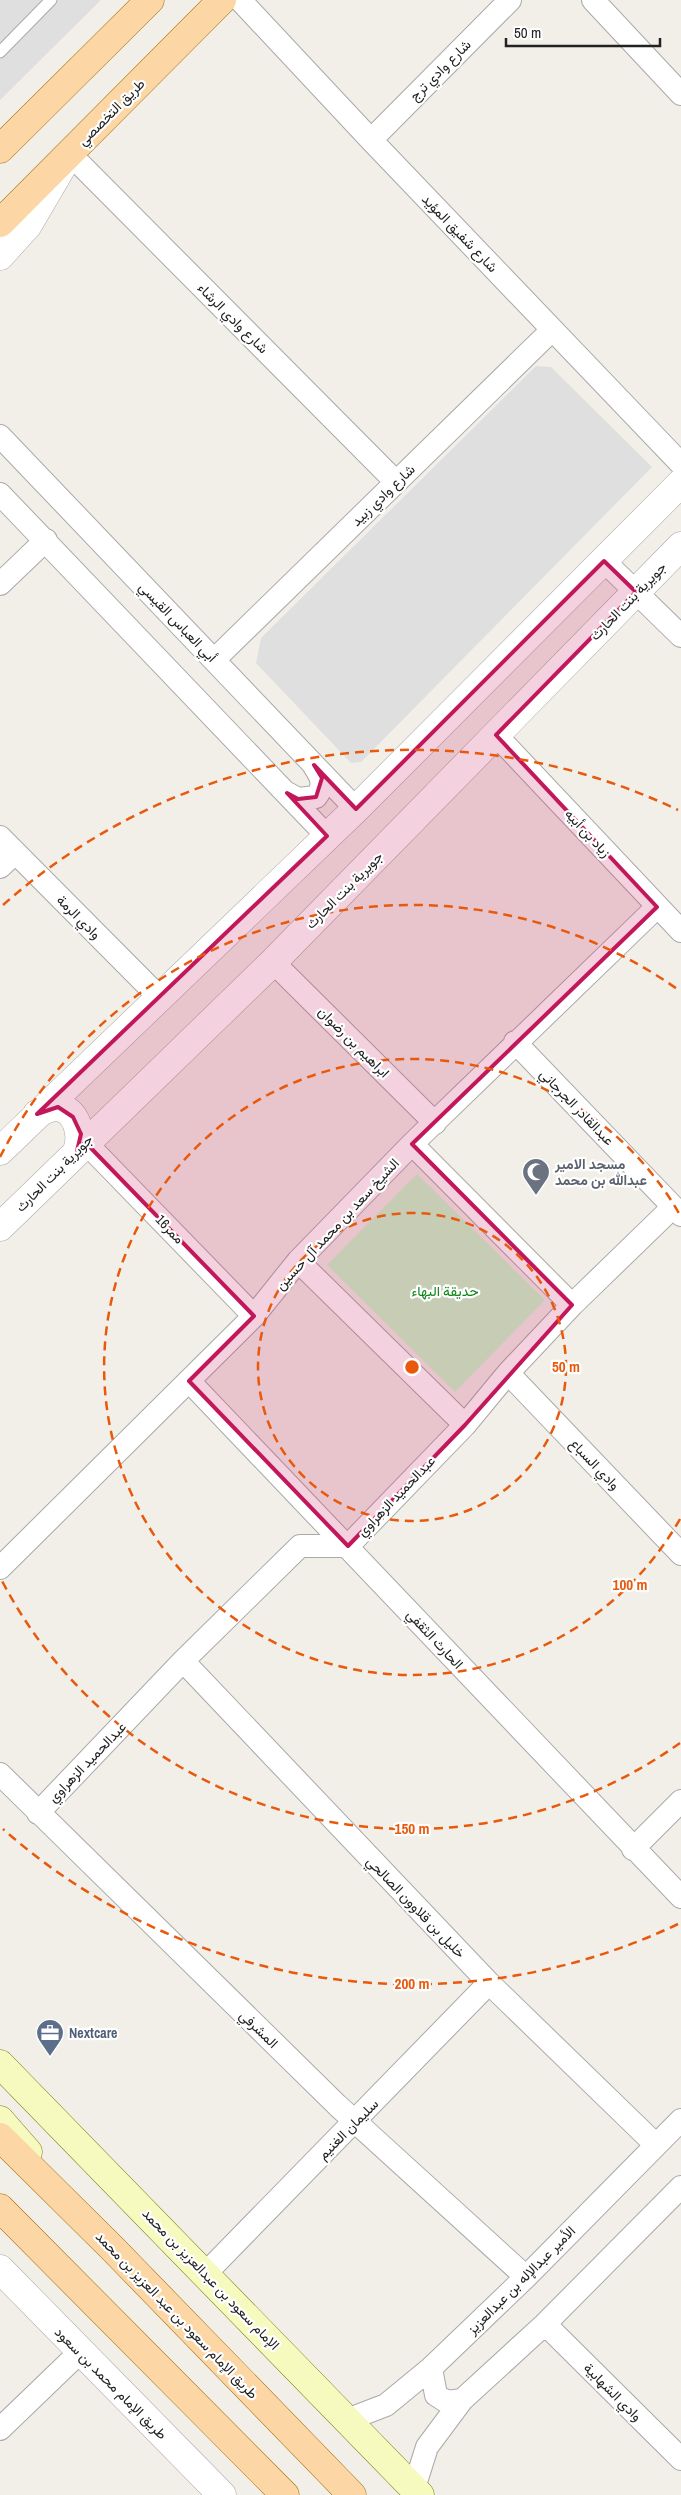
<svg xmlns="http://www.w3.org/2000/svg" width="681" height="2495" font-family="'Archivo Narrow',Vazirmatn,sans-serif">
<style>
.residential{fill:#e0dfdf}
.park{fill:#c8facc}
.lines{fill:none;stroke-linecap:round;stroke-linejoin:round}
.service-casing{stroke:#a9a9a9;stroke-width:13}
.minor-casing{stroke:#a9a9a9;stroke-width:24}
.tertiary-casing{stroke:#a9a9a9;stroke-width:29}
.secondary-casing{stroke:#707d05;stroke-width:29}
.primary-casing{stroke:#a06b00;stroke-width:29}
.service{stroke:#fff;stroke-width:11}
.minor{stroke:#fff;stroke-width:22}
.tertiary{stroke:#fff;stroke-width:28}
.secondary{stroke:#f7fabf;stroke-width:28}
.primary{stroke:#fcd6a4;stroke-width:28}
.marked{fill:#c2185b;fill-opacity:0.2;stroke:#c2185b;stroke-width:4;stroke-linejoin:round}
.ring{fill:none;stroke:#e8590c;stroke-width:2.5;stroke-dasharray:9 6}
.labels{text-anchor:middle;stroke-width:4.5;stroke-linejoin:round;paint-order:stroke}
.street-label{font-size:14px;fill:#222;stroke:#fff}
.worship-label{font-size:14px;font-weight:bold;fill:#5b616d;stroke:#fff;text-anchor:start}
.park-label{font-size:14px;fill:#0c8416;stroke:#fff}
.service-label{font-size:14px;font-weight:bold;fill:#4e5e75;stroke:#fff;text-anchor:start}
.centre{fill:#e8590c;stroke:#fff;stroke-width:2.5}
.ring-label{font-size:15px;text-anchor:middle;font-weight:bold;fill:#e8590c;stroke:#fff;stroke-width:4.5;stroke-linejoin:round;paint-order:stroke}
</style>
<rect width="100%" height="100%" fill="#f2efe9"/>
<path class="residential" d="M0,0H101L0,100Z
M536,366L551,367L652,467L361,762L351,763L256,663L261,638Z"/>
<path class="park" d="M417,1174L545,1300L455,1392L327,1265Z"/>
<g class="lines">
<defs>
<path id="service" d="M0,52L51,0"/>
<path id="minor" d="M240,0L371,140L681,464
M593,0L681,94
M371,140L510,0
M70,154L396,482
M0,436L356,809
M0,494L327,836
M604,561L681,636
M0,584L46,540
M214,660L552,330
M496,735L681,931
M287,793L298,799L316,797C325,785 322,778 314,766
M0,837L159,997
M0,867L15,853
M273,962L435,1123
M515,1042L681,1215
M85,1142L254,1316
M412,1144L572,1305
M298,1261L465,1425
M508,1373L681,1554
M189,1381L681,1897
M0,1568L254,1316L298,1261L412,1144L657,907
M183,1661L489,1983L656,2145
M0,1774L337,2105L526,2277
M38,1813L183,1661L300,1546H348L465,1425L508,1373L572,1305L673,1207
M633,1849L681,1801
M206,2273L489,1983
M545,2324L681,2459
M431,2368L436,2395L447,2402L462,2400
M347,2420L386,2405L431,2368L526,2277L681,2120
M0,2429L80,2352
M414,2488L427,2447L462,2400L545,2324L681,2187"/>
<path id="tertiary" d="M0,256L28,225L62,167
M37,1114C43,1111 49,1107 56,1107C77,1108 83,1135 77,1151
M0,1151L356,809L681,483
M0,1227L273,962L681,546
M0,2269L222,2495"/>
<path id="secondary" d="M0,2064L420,2495
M0,2120L28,2152"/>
<path id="primary" d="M0,149L150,0
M0,223L222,0
M0,2137L113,2249L352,2495
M0,2208L285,2495"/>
</defs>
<use href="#service" class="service-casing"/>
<use href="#minor" class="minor-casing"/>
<use href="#tertiary" class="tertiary-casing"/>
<use href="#secondary" class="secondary-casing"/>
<use href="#primary" class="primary-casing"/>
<use href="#service" class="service"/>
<use href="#minor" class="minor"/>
<use href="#tertiary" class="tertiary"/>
<use href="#secondary" class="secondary"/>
<use href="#primary" class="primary"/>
</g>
<path class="marked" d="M604,561L636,592L496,735L657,907L412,1144L572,1305L465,1425L348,1546L189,1381L254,1316L85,1142L77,1151L81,1134L73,1117L58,1107L37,1114L327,836L287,793L298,799L316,797L322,778L314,765L356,809Z"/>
<g class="ring">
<circle cx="412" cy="1367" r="154"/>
<path d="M680 1519A308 308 0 1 1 680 1215"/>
<path d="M680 1743A462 462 0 0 1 0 1577M0 1157A462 462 0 0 1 680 991"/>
<path d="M678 1924A617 617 0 0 1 3 1829M3 905A617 617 0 0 1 678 810"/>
</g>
<defs>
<symbol id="mosque-pin" viewBox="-11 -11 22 30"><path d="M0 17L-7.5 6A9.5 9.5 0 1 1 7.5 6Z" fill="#6b7280" stroke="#fff"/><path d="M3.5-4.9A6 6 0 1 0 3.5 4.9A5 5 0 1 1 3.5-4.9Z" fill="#fff"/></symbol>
<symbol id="office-pin" viewBox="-11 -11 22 30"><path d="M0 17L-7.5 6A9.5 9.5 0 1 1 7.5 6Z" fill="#5c6f8a" stroke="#fff"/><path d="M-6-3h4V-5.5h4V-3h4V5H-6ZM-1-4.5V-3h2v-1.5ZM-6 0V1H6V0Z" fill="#fff"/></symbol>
</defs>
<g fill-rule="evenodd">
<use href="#mosque-pin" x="520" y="1156" width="32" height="43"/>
<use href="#office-pin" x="34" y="2017" width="32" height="43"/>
</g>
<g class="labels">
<g class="street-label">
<text transform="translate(440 70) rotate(-45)" y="5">شارع وادي ترج</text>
<text transform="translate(111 112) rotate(-45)" y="5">طريق التخصصي</text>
<text transform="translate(460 233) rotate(46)" y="5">شارع شفيق المؤيد</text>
<text transform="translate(233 318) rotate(45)" y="5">شارع وادي الرشاء</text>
<text transform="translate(383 495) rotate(-44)" y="5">شارع وادي زبيد</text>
<text transform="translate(628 601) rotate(-46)" y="5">جويرية بنت الحارث</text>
<text transform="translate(178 622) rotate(46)" y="5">أبي العباس القيسي</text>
<text transform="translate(588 833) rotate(47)" y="5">زياد بن أبيه</text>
<text transform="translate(344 890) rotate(-45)" y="5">جويرية بنت الحارث</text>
<text transform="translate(79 917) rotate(45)" y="5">وادي الرمة</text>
<text transform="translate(354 1042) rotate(45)" y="5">ابراهيم بن رضوان</text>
<text transform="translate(577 1107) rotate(46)" y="5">عبدالقادر الجرجاني</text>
<text transform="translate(54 1173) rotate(-45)" y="5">جويرية بنت الحارث</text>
<text transform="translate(337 1224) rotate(-47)" y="5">الشيخ سعد بن محمد آل حسين</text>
<text transform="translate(170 1229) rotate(46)" y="5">ممر16</text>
<text transform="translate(595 1464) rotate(46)" y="5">وادي السباع</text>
<text transform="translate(396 1496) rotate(-46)" y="5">عبدالحميد الزهراوي</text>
<text transform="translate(435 1639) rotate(47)" y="5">الحارث الثقفي</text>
<text transform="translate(87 1762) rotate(-46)" y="5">عبدالحميد الزهراوي</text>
<text transform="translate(416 1907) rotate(46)" y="5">خليل بن قلاوون الصالحي</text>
<text transform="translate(259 2029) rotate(44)" y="5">المشرفي</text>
<text transform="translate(348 2129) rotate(-45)" y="5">سليمان الغنيم</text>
<text transform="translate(211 2279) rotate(46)" y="5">الإمام سعود بن عبدالعزيز بن محمد</text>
<text transform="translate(521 2280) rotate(-45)" y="5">الأمير عبدالإله بن عبدالعزيز</text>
<text transform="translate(177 2315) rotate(46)" y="5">طريق الإمام سعود بن عبد العزيز بن محمد</text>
<text transform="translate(111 2383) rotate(45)" y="5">طريق الإمام محمد بن سعود</text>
<text transform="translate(613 2392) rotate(45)" y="5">وادي الشهابية</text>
</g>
<g class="worship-label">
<text x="555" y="1169">مسجد الامير<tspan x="555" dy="16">عبدالله بن محمد</tspan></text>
</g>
<g class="park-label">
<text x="445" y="1296">حديقة البهاء</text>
</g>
<g class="service-label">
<text x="69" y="2038">Nextcare</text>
</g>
</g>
<circle cx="412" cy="1367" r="8" class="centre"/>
<g class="ring-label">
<text x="566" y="1372">50 m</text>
<text x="630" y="1590">100 m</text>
<text x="412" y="1834">150 m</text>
<text x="412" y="1989">200 m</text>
</g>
<path d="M506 38v8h154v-8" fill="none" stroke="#222222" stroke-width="2.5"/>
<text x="514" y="38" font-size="15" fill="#222222" stroke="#ffffff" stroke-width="4" paint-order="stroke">50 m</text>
</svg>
